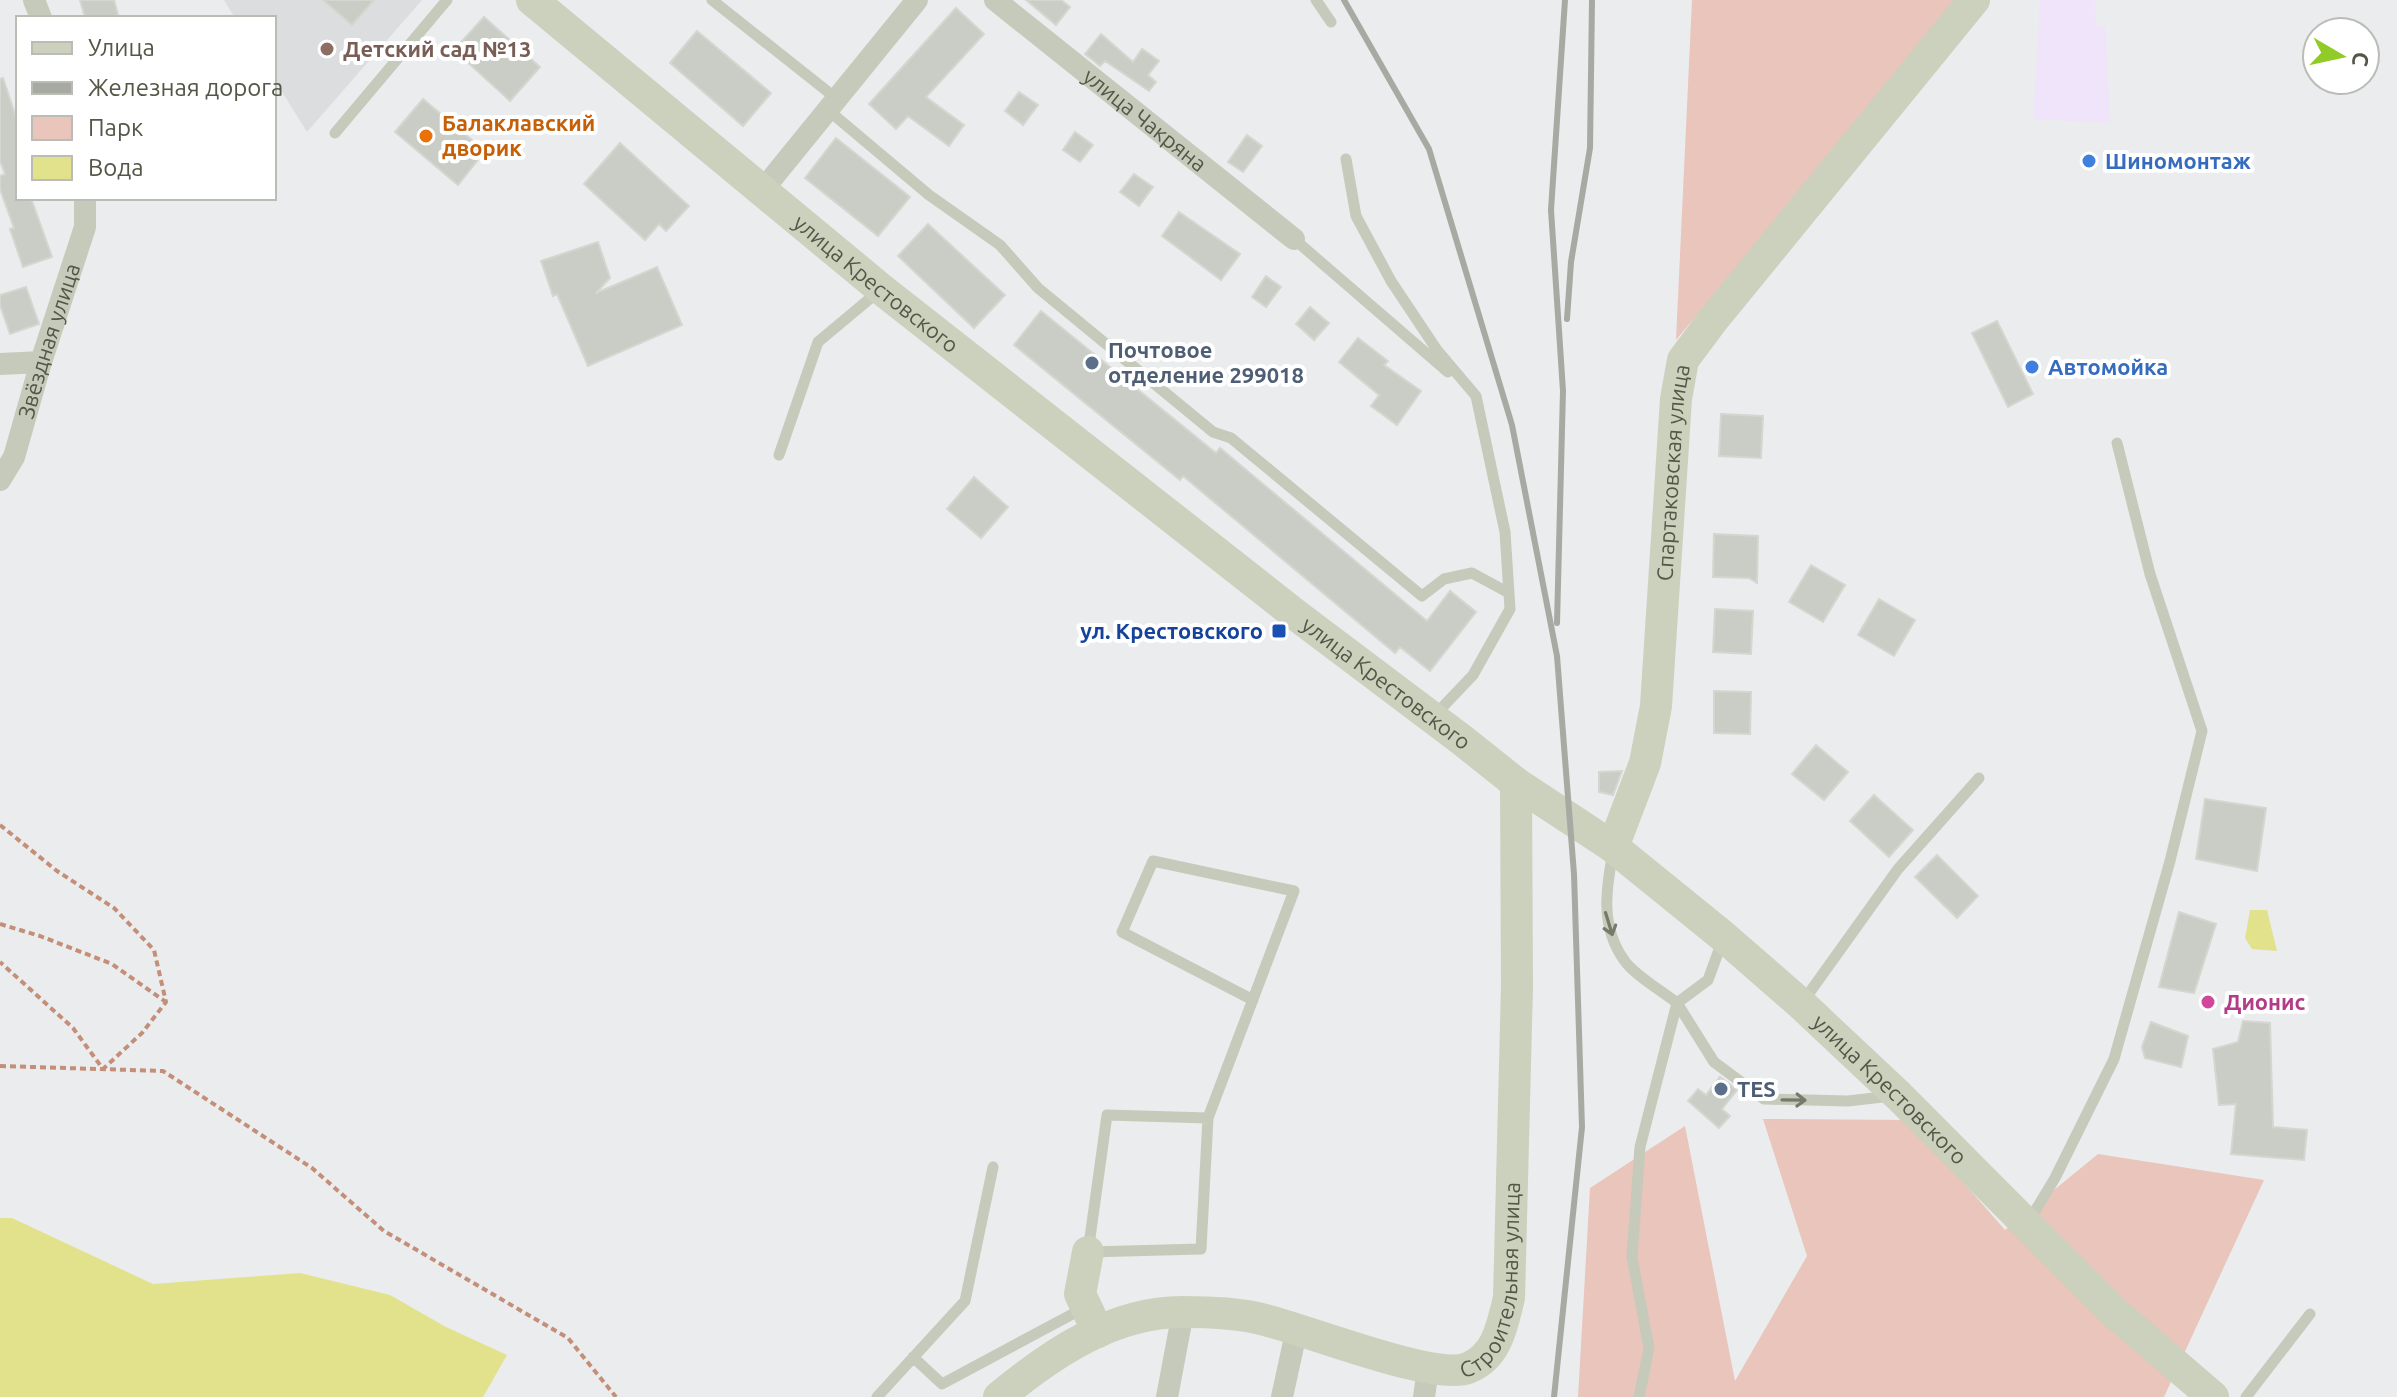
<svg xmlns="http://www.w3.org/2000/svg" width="2397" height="1397" font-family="Ubuntu,sans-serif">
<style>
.commercial{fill:#efe4f9}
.education{fill:#dcdddf}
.green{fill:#e9c5bc}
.water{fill:#e2e28d}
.building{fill:#cacdc6;stroke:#d3d7d0;stroke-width:2}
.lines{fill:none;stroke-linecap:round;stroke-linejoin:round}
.path{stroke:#c48f78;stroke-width:4;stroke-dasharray:6 4;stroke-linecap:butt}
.lane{stroke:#c6cabb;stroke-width:11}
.street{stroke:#c6cabb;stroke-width:22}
.secondary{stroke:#cbd1bd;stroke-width:32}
.rail{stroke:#a6aaa2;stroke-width:6}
.oneway{stroke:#757a69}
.education-dot{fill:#8d6e63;stroke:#fff;stroke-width:3}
.food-dot{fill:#e8710a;stroke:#fff;stroke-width:3}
.shop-dot{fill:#3f7fe0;stroke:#fff;stroke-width:3}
.service-dot{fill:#5c6f8a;stroke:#fff;stroke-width:3}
.transit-dot{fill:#1a4fb4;stroke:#fff;stroke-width:3}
.hotel-dot{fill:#d1479c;stroke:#fff;stroke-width:3}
.labels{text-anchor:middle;stroke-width:8;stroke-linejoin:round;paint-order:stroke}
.education-label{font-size:22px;font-weight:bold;fill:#785e54;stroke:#fff;text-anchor:start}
.street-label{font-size:22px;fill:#525746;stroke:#fff}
.food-label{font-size:22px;font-weight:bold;fill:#c56008;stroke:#fff;text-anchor:start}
.shop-label{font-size:22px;font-weight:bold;fill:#366cbe;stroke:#fff;text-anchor:start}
.service-label{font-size:22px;font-weight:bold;fill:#4e5e75;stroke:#fff;text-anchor:start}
.transit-label{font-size:22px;font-weight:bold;fill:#164399;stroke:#fff;text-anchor:end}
.hotel-label{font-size:22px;font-weight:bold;fill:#b23c85;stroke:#fff;text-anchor:start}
</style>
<rect width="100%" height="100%" fill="#ebecee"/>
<path class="commercial" d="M2040,0H2095L2096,26H2106L2110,123L2033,119Z"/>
<path class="education" d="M224,0H422L307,132L274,79V18H235Z"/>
<path class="green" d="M1692,0H1960L1676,340Z
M1763,1119L1909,1120L2005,1230L2098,1154L2264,1180L2164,1397H1578L1590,1188L1685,1126L1735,1381L1807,1256Z"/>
<path class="water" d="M2250,910H2267L2277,951L2252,949L2245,938Z
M0,1218H12L153,1284L300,1273L390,1295L446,1327L507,1355L483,1397H0Z"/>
<path class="building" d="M80,0H114L119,18H85Z
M323,0H374L352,25Z
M1026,0H1061L1070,7L1056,25Z
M956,8L984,34L926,97L964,125L949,146L908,116L896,129L869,104Z
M484,17L540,67L510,101L454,50Z
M697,31L771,93L743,126L670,63Z
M1101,34L1133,62L1142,49L1159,61L1148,75L1156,82L1149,91L1105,61L1100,66L1085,54Z
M3,78L18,123V198H31L52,257L23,267L10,229L14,228L0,189V176L5,174L0,161V79Z
M1019,92L1038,105L1023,125L1005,111Z
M423,99L485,151L458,185L395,132Z
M1075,132L1093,145L1080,162L1063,150Z
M1247,135L1262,146L1243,172L1228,162Z
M836,138L910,197L878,236L805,178Z
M620,143L689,206L666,231L659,224L645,240L584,184Z
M1134,174L1153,187L1139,206L1120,192Z
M1179,212L1240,254L1221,280L1162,236Z
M928,224L1005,295L974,328L898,256Z
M598,242L610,278L596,293L657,267L682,325L588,366L557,294L553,296L541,261Z
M1266,276L1281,287L1266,307L1252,297Z
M26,287L39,324L10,334L0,305V295Z
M1310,307L1329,323L1314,340L1296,324Z
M1041,311L1216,453L1220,448L1427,621L1450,591L1476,612L1430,671L1400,647L1395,653L1183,476L1180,480L1014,345Z
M1997,321L2033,394L2008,407L1972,333Z
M1358,338L1388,361L1384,365L1421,391L1397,425L1371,406L1379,395L1339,362Z
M1721,414L1763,416L1761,458L1719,456Z
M974,477L1008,507L981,538L947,509Z
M1714,534L1758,536L1757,583L1749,578L1713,577Z
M1811,565L1845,585L1823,622L1789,602Z
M1879,599L1915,620L1894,656L1858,635Z
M1715,609L1753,611L1751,654L1713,652Z
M1714,691L1751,692L1750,734L1714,733Z
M1816,745L1848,772L1824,800L1792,774Z
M1622,771L1613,795L1599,792V772Z
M1874,795L1913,830L1889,857L1850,821Z
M2205,799L2266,808L2257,871L2196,859Z
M1937,855L1978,896L1957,918L1915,877Z
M2179,912L2216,924L2194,993L2159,987Z
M2243,1021L2270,1023L2273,1127L2307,1130L2304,1160L2231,1154L2236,1104L2219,1105L2213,1049L2238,1042Z
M2151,1022L2188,1036L2181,1067L2145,1058L2142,1047Z
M1720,1077L1737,1090L1722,1109L1730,1116L1719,1128L1688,1101L1698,1089L1706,1095Z"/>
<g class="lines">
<path class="path" d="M0,825L57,871L114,908L154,950L166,1002L142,1033L103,1069L73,1028L0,962
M0,924L40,936L112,964L166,1002
M0,1066L163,1071L312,1168L384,1231L568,1338L616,1397"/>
<path class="lane" d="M712,0L837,99
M1316,0L1331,22
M828,110L929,195L1000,245L1038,288L1213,432L1231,438L1422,596L1444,579L1472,573L1509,593
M335,133L447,0
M1346,159L1356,216L1391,281L1437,350L1476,396L1505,532L1510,609L1473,675L1435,715
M1294,239L1448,372
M779,455L818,342L879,291
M1613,852C1606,889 1600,926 1624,960C1634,975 1662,991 1677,1003L1708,980L1723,939
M1677,1003L1714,1062L1764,1099L1848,1101L1891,1096
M1802,1003L1898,869L1979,778
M1208,1118L1201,1249L1088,1252L1107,1115L1208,1118L1294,891L1153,861L1122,932L1253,1000
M2029,1221L2055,1178L2114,1059L2170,861L2202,731L2150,574L2117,443
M913,1357L942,1384L1082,1309
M877,1397L965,1301L993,1167
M1639,1397L1649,1348L1632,1257L1640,1147L1677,1003
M2246,1397L2310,1314"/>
<g class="street">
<path d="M34,0L41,18"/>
<path id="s1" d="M995,0L1294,239"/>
<path d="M761,192L917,0"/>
<path d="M0,364L41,362"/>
<path id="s2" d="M0,480L14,457L41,362L85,227V198"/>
<path d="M1167,1397L1183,1312"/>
<path d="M1282,1397L1297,1328"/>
<path d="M1424,1397L1428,1369"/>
</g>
<g class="secondary">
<path id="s3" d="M532,0L881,289L1296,615L1462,740L1516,783L1613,847L1724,937L1801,1004L1899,1096L2114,1312L2213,1397"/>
<path id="s4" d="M1613,847L1645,763L1656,706L1676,399L1683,360L1712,321L1974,0"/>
<path d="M1088,1252L1080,1294L1098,1332"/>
<path id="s5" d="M999,1397C1051,1354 1114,1311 1184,1312C1207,1312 1234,1313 1257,1318C1301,1327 1434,1382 1468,1368C1498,1356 1502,1325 1509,1298L1517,986L1516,783"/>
</g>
<path class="rail" d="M1344,0L1429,149L1512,425L1557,656L1574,874L1582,1127L1554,1397
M1567,319L1571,262L1590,148L1592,0
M1557,623L1563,391L1551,210L1565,0"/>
</g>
<defs><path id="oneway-shaft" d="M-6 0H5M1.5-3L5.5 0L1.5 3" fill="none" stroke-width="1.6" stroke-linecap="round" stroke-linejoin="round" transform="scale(2)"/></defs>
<g class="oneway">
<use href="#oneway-shaft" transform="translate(1609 924) rotate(73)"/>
<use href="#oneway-shaft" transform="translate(1794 1100) rotate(1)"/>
</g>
<circle class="education-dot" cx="327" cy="49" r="8"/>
<circle class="food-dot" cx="426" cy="136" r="8"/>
<g class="shop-dot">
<circle cx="2089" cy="161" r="8"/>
<circle cx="2032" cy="367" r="8"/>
</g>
<g class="service-dot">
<circle cx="1092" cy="363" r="8"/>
<circle cx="1721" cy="1089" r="8"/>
</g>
<rect class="transit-dot" x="1271" y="623" width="16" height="16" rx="4"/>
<circle class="hotel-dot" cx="2208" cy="1002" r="8"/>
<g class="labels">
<g class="education-label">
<text x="343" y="57">Детский сад №13</text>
</g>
<g class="street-label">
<text dy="8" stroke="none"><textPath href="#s1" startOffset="192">улица Чакряна</textPath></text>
<text dy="8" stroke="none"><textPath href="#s3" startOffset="446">улица Крестовского</textPath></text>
<text dy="8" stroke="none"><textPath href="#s2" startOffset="148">Звёздная улица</textPath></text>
<text dy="8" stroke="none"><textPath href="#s4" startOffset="382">Спартаковская улица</textPath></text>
<text dy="8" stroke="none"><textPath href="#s3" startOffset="1094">улица Крестовского</textPath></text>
<text dy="8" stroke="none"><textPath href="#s3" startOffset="1742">улица Крестовского</textPath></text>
<text dy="8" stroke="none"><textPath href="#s5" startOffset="596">Строительная улица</textPath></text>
</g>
<g class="food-label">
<text x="442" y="131">Балаклавский<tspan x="442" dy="25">дворик</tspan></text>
</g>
<g class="shop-label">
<text x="2105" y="169">Шиномонтаж</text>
<text x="2048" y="375">Автомойка</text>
</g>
<g class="service-label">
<text x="1108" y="358">Почтовое<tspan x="1108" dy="25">отделение 299018</tspan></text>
<text x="1737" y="1097">TES</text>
</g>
<g class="transit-label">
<text x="1263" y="639">ул. Крестовского</text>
</g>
<g class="hotel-label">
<text x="2224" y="1010">Дионис</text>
</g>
</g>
<rect x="16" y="16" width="260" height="184" fill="#ffffff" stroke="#babcb5" stroke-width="2"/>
<rect x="32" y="42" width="40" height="12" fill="#cbd1bd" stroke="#babcb5" stroke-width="2"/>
<text x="88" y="56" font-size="24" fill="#525746">Улица</text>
<rect x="32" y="82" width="40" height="12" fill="#a6aaa2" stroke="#babcb5" stroke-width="2"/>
<text x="88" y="96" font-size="24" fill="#525746">Железная дорога</text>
<rect x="32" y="116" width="40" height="24" fill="#e9c5bc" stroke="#babcb5" stroke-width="2"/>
<text x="88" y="136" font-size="24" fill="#525746">Парк</text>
<rect x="32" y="156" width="40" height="24" fill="#e2e28d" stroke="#babcb5" stroke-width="2"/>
<text x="88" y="176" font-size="24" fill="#525746">Вода</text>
<g transform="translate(2341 56) rotate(99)"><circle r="38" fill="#ffffff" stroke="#babcb5" stroke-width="2"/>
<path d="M0-6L14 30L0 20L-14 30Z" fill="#90cb28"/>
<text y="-12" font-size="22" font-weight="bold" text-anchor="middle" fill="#525746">С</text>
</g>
</svg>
